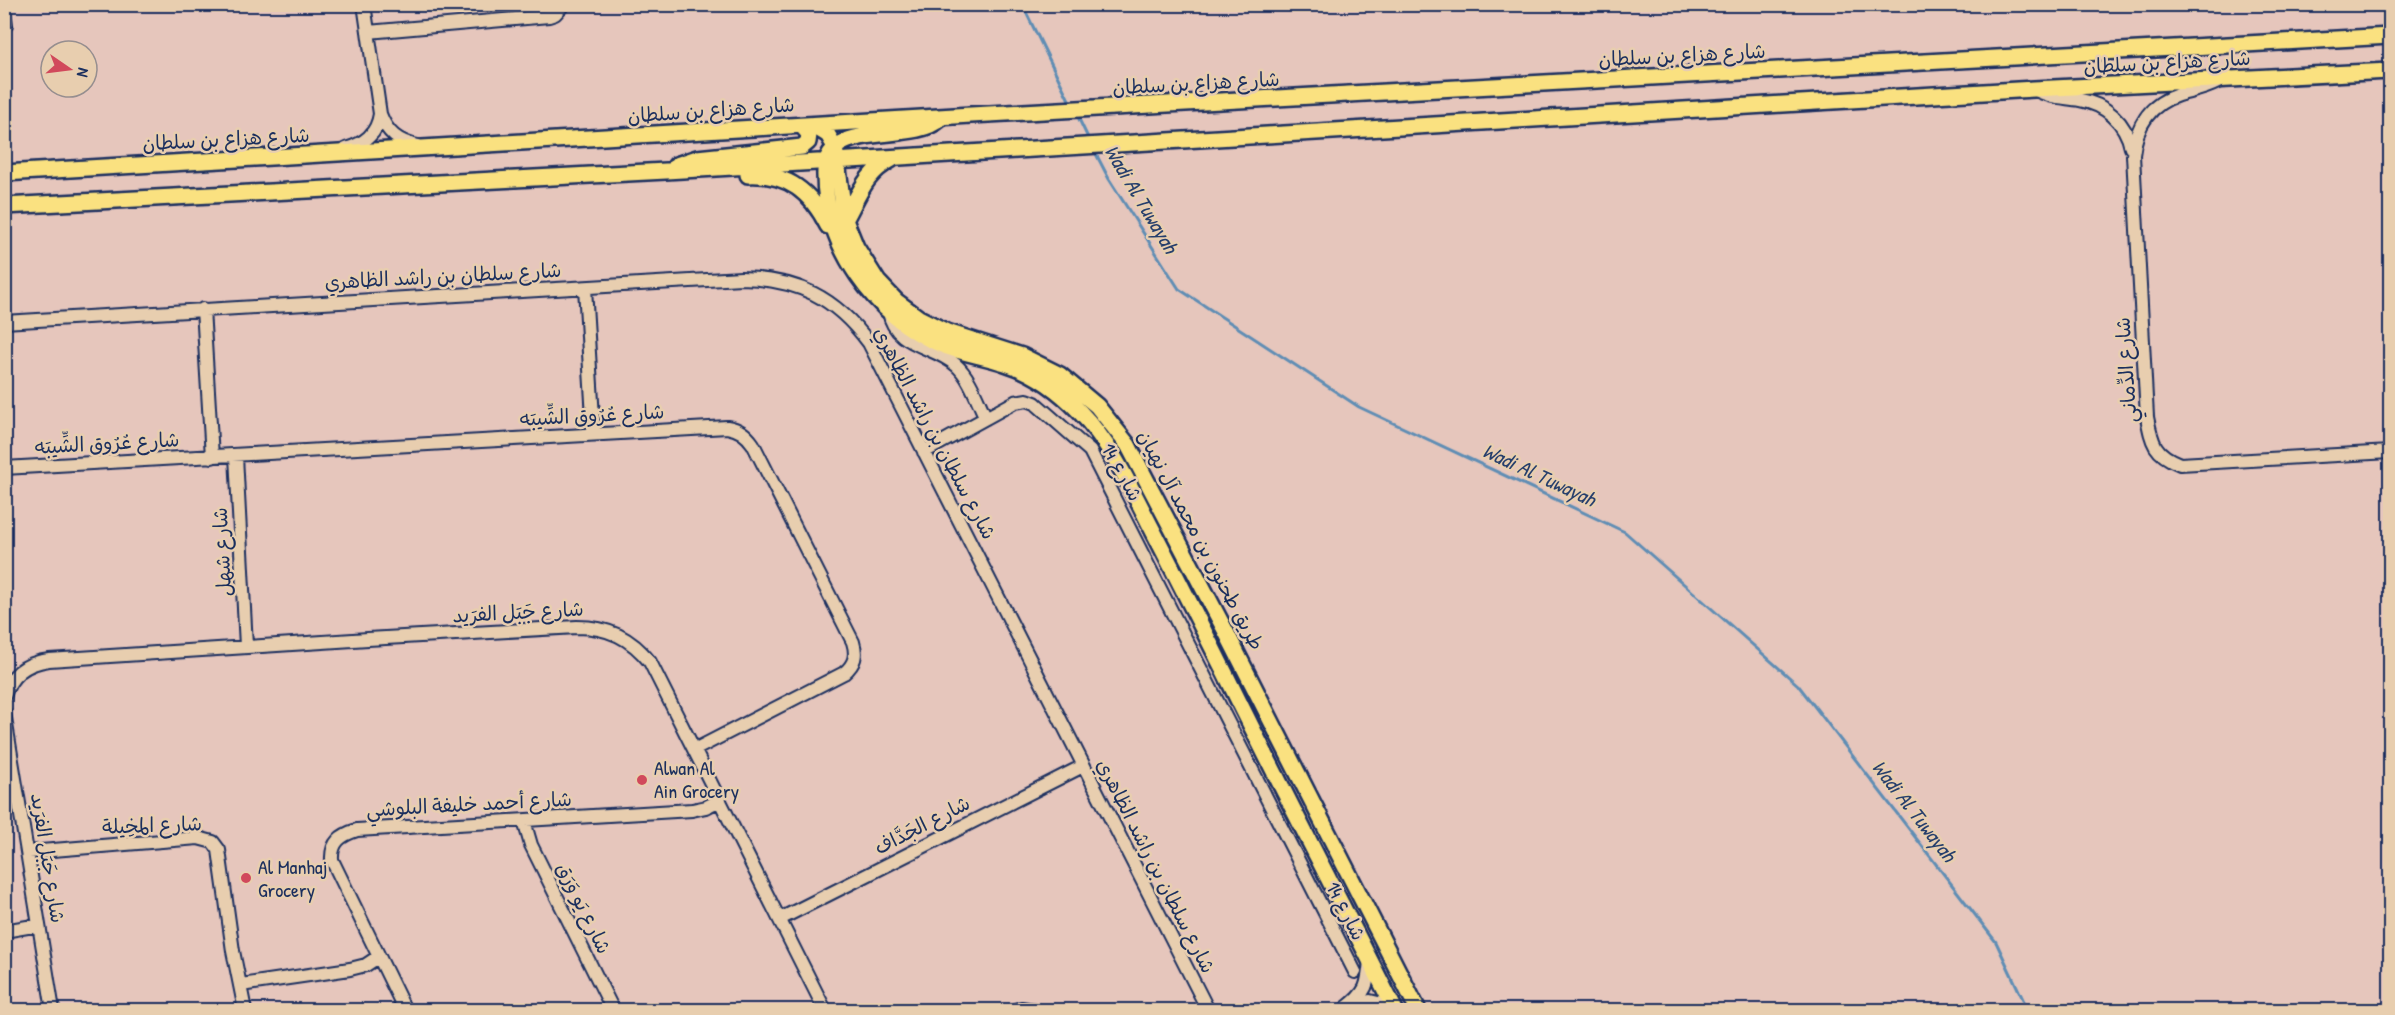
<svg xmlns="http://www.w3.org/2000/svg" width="2395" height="1015" font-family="'Patrick Hand','Playpen Sans Arabic',sans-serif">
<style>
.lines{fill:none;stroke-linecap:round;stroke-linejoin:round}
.stream{stroke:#5f8db4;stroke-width:3}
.minor-casing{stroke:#1b2f5e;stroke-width:16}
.major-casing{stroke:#1b2f5e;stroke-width:20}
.minor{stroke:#e8ceaf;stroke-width:12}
.major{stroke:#fae180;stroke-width:15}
.poi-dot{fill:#d1495b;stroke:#e8ceaf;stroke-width:2}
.labels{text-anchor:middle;stroke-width:5;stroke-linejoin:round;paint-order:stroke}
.street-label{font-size:20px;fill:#1b2f5e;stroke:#e8ceaf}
.poi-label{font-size:20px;fill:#1b2f5e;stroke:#e8ceaf;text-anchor:start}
.water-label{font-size:21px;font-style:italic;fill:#263f6c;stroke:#e8ceaf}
</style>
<rect width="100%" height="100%" fill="#e6c6bc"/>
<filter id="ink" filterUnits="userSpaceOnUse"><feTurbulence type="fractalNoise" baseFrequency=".0167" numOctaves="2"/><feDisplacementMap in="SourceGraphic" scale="12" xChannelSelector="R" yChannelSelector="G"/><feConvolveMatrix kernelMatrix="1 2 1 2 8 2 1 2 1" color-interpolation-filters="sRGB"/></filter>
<g filter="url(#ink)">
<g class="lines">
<path class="stream" d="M1022,4L1071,104
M1077,115L1090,142
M1094,150L1109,179L1179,289L1359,407L1625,532L1798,685L1996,942L2028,1010"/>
<defs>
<path id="minor" d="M364,4L380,114C387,133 398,142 418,146
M4,11L6,25
M368,32L549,16L555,14L564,4
M2218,82C2205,89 2192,91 2178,95C2149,104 2136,127 2133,155L2147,417C2152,443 2154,454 2180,464L2390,452
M2034,89C2050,98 2063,97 2080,100C2105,104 2126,122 2131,148
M346,149C365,143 377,134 380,114
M585,288L594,434
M203,309L212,457
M889,312C895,347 934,345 956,365C970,377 978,402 986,418
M4,322L741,278C798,279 835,297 869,343L1208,1010
M924,452L1015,402L1027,400L1035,403L1090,451L1355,972
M236,456L246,646
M4,468L727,427C739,429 746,434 753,444L853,642C857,655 855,664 844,673L696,749
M4,697C10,674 26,663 49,660L368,639L577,627C609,627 631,638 650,662L825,1010
M4,712L53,1010
M524,821L531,845L613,1010
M29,852L198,838L213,842L219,850L233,951L245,1010
M780,919L1083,766
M4,931L39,925
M241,985L350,969L366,965L378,957
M1351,1006L1370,1001L1394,1007
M1346,1008C1367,992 1368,985 1370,960
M405,1010L332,860C331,842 341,835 357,830L692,810L706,807L720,800
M1015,1010L1021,1008L1035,1010"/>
<path id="major" d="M940,119C911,145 827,118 825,171C823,244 875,318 942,345C962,353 984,356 1005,363C1034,372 1059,390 1080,412C1111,444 1129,484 1149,523C1175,573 1200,623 1225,673C1280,786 1339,898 1395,1010
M812,125L828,135L835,147L845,220L856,247L878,282L896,301L919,318L947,332L1022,356L1060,375L1097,406L1128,445L1225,630L1418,1010
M676,165L697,158L802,147L808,142L809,134L802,126
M4,173L971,115L2390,36
M748,175C788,173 811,192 828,226
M4,206L666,171L2034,89L2390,71
M845,220C859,195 865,173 892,159"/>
</defs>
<use href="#minor" class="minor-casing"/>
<use href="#major" class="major-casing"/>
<use href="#minor" class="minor"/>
<use href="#major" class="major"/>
</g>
</g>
<g class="poi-dot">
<circle cx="642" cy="780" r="6"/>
<circle cx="246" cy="878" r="6"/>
</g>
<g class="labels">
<g class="street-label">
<text transform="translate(1682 55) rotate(-3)" y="7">شارع هزاع بن سلطان</text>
<text transform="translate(2167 62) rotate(-3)" y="7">شارع هزاع بن سلطان</text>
<text transform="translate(1196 83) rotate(-3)" y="7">شارع هزاع بن سلطان</text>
<text transform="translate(711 110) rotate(-4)" y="7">شارع هزاع بن سلطان</text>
<text transform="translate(226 139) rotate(-3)" y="7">شارع هزاع بن سلطان</text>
<text transform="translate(443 276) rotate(-3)" y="7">شارع سلطان بن راشد الظاهري</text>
<text transform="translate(2126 370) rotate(-94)" y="7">شارع الدِّماني</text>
<text transform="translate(592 415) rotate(-3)" y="7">شارع عُرُوق الشِّيبَه</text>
<text transform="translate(935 433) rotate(62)" y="7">شارع سلطان بن راشد الظاهري</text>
<text transform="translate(107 443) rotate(-3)" y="7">شارع عُرُوق الشِّيبَه</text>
<text transform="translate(1122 472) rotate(61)" y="7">شارع 14</text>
<text transform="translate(1201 540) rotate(62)" y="7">طريق طحنون بن محمد آل نهيان</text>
<text transform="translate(222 552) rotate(-93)" y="7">شارع شهل</text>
<text transform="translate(518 612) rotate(-3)" y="7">شارع جَبَل الفرَيد</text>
<text transform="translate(469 804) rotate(-3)" y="7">شارع أحمد خليفة البلوشي</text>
<text transform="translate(152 825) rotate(-2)" y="7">شارع المخِيلة</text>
<text transform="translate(922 825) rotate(-27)" y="7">شارع الجَدَّاف</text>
<text transform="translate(48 858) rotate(81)" y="7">شارع جَبَل الفرَيد</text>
<text transform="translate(1156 866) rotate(63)" y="7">شارع سلطان بن راشد الظاهري</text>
<text transform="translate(584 908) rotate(64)" y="7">شارع يَو وَرَق</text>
<text transform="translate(1346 911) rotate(63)" y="7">شارع 14</text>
</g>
<g class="poi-label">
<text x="654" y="775">Alwan Al<tspan x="654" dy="23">Ain Grocery</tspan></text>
<text x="258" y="874">Al Manhaj<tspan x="258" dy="23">Grocery</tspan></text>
</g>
<g class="water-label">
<text transform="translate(1141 199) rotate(59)" y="7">Wadi Al Tuwayah</text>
<text transform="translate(1539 475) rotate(25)" y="7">Wadi Al Tuwayah</text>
<text transform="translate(1914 811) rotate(52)" y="7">Wadi Al Tuwayah</text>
</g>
</g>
<rect width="2395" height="1015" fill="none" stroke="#e8ceaf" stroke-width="24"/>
<rect x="12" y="12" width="2371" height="991" fill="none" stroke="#1b2f5e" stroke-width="2" filter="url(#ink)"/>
<g transform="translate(69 69) rotate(104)"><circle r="28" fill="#e8ceaf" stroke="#968e8f" stroke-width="1.5"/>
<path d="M0-4.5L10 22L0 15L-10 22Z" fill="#d1495b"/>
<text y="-9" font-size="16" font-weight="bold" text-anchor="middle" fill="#1b2f5e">N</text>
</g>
</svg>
